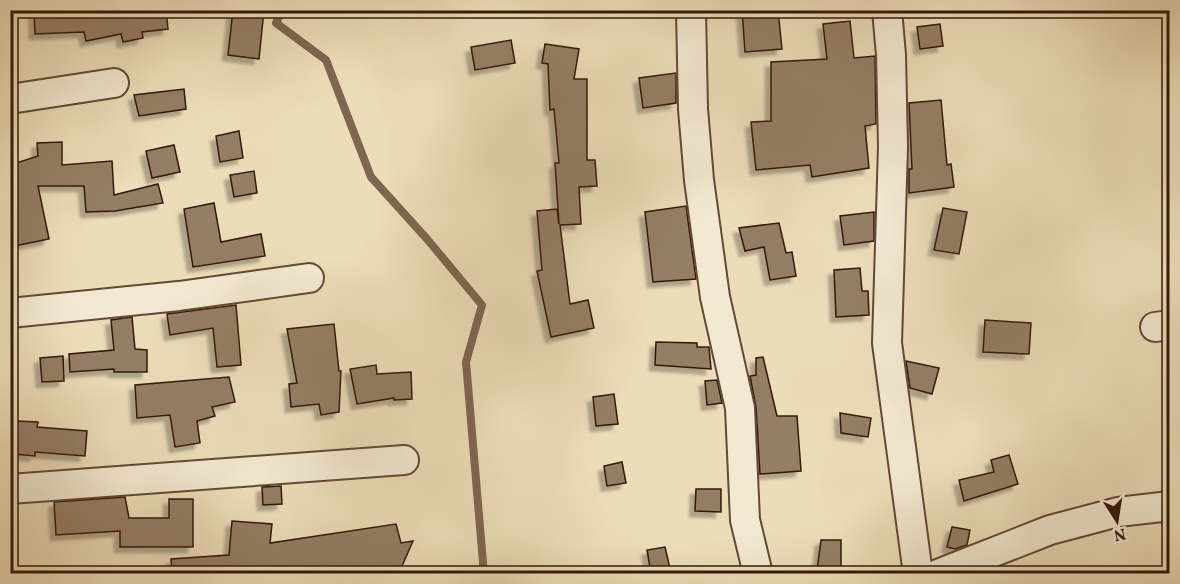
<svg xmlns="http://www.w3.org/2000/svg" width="1180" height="584" font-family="Vollkorn,serif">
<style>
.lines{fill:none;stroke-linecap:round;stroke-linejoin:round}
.stream{stroke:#7e6650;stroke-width:8}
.building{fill:#947e65;stroke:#35180a;stroke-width:1.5;filter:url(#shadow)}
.minor-casing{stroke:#634936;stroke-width:32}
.minor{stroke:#f3e9d2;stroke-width:28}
</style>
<defs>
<filter id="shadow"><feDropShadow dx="-5.5" dy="5.5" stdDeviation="1.5" flood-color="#0004"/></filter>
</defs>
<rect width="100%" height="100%" fill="#ecddb9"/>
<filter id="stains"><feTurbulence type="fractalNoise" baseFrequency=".00333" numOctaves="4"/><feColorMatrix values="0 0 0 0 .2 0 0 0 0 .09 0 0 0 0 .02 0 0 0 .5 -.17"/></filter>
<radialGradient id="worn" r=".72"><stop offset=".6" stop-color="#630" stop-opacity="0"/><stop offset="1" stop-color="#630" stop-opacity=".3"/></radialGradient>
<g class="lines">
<path class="stream" d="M282,10L276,23L326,60L371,177L427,239L482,305L466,362L484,574"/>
</g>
<path class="building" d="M34,10H166L168,29L142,32L143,38L123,42L121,34L86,41L84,32L35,34Z
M233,10H264L259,59L228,55Z
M742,10H778L782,49L745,52Z
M850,21L854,58L875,56L876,124L865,126L869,168L812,177L810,165L756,170L751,122L771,121V62L827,59L823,24Z
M940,24L943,46L920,49L917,27Z
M511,40L515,63L475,70L471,47Z
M545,44L579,49L574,79H587V160H595L597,186L579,187L581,224L560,225L570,304L588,300L594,328L551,337L537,271L542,270L537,211L557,209L559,224L555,163H559L554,109L550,110L548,64L542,63Z
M676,73V103L643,108L639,78Z
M184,89L186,109L139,116L134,95Z
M941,100L947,165L951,164L954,187L909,193V169H912L909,103Z
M239,131L243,158L220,162L216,136Z
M62,142V165L112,161L114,195L158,184L163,203L115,211L86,212L84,186H38L49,239L14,246L10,230V165L38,156L37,143Z
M174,145L180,172L152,178L146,151Z
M254,171L257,193L234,197L230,175Z
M214,203L221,242L261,234L265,256L193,267L184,209Z
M686,206L696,279L653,282L645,212Z
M943,208L967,212L959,254L934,250Z
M874,212V241L844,245L840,216Z
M779,223L786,253L792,252L796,276L770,280L764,247L745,251L739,228Z
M860,268L862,291H868L869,315L836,317L834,270Z
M236,305L241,365L217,367L213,328L170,335L167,314Z
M132,317L135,349L147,350V372H114V369L70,372L69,354L114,350L111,320Z
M985,320L1031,323L1029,354L983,352Z
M334,324L339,371H341L339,412L321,415L319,404L291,407L289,384L297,383L287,329Z
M656,342L697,343V347H709L711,369L655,365Z
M63,356L64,381L42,382L40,358Z
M763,357L777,416H797L801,471L760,474L756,407L750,376L756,375V358Z
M906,361L939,368L932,394L910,388Z
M376,365L377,374L411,372L412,399L394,400V398L357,404L350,369Z
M229,377L235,402L212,407L215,416L197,421L200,443L175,447L170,415L137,418L135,385Z
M717,380L722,403L707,405L705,381Z
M614,394L618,424L596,426L593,397Z
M840,413L871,418L868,437L841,433Z
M17,421L38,422L37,427L87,431L85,456L35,452V456L14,454Z
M1009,455L1018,484L964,501L959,480L994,472L991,460Z
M622,462L626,483L607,486L604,466Z
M281,486L282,504L263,505L262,487Z
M696,489H721V512L695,511Z
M125,497L129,518H169V499H193V547H120V531L56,535L54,502Z
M232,521L272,524L270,543L396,524L401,543L413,541L399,573H372L375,567L321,573H172L171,559L229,555Z
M952,527L970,530L967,545L955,549L947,547Z
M821,540H841V570H817Z
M665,547L671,573H651L647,550Z"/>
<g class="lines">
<defs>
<path id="minor" d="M691,10L693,109L699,180L715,297L740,408L745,520L758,574
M887,10L891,55L893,147L887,343L918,574
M10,99L114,83
M10,313L179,296L309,278
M1155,327L1170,325
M10,489L404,460
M938,574L1050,530L1118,512L1170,506"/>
</defs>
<use href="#minor" class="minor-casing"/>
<use href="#minor" class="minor"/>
</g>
<rect width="1180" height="584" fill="none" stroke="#ecddb9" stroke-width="36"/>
<rect x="12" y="12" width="1156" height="560" fill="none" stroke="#35180a" stroke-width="3"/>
<rect x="18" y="18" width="1144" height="548" fill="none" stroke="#35180a" stroke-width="1.5"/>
<g transform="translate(1117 521) rotate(168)" stroke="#f3e9d2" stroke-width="4.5" paint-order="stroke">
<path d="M0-4.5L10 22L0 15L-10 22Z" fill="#35180a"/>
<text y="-9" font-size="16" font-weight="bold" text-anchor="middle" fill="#35180a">N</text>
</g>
<rect width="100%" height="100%" filter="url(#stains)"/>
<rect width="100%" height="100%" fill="url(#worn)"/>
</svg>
